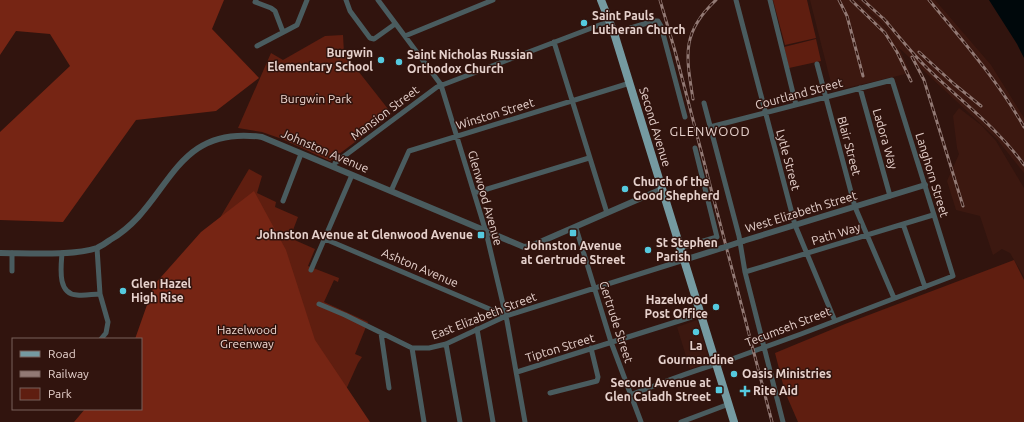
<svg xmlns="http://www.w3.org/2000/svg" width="1024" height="422" font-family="Ubuntu,sans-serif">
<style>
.built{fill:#3c1810}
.green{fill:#5f1e10}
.forest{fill:#762514}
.water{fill:#00080b}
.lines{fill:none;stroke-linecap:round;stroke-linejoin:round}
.minor{stroke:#4a5c5f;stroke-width:5}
.tertiary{stroke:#4a5c5f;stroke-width:6}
.primary{stroke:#759aa1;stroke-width:8}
.rail-casing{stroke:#927974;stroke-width:3}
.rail{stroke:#31140e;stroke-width:1.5;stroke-dasharray:4.5;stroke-linecap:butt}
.tertiary-bridge{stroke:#4a5c5f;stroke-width:6}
.poi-dot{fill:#55cadf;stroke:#31140e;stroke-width:1.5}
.labels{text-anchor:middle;stroke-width:3;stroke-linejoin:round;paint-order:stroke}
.poi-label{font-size:12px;font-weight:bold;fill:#e6d1cc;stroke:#31140e;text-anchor:start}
.street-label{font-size:12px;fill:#e6d1cc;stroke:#31140e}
.park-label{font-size:12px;fill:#f0d7d0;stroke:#31140e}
.neighbourhood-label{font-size:13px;letter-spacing:1px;fill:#e6d1cc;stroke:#31140e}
</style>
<rect width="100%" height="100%" fill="#31140e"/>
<path class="built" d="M810,0H855L886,28L901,52L910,73L833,91Z
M857,0H935L991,65L1024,118V173L996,138L897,46L887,28Z
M959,108L981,125L996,141L1024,188V277L1010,253L1002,249L993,255L980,216L956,210L947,181L959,154L957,148L953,116Z
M697,320L710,362L690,369L677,327Z"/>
<path class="green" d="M773,0H807L816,38L785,45Z
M343,35L344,53L392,114L330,161L282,139L262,132L238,128L271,53L283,60L325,36Z
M816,39L821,61L789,68L784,47Z
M249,169L262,176L257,193L276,202L275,207L298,217L290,238L315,249L308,266L339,278L338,282L334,280L324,302L368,322L355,354L362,357L358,363L339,405L99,422L141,409V351Z
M1014,260L1024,280V422H798L785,392L775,353L845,324Z"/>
<path class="forest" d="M0,0H224L212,29L259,78L216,111L136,120L63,222L0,220V132L70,66L50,34L16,31L0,55Z
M254,191L286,250L315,340L370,422H74L85,409H141V339H135L154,285L201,232Z"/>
<path class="water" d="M989,0H1024V58L1017,44Z"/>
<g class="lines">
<path class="minor" d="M256,0L255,2L271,8L275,11L283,32
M346,0L350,11L370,38L374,39L395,24
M378,0L439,82L441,85L486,232L507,321L525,422
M736,0L795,225L835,321
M770,0L796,105
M614,33L654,21H658L661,26L685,117
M405,36L493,0
M554,42L607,213
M257,46L297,25L307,0
M817,64L855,207L894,298
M860,88L890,196
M704,103L739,236L745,272L783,422
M334,167L335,163L437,87L610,21
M391,191L409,151L630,83
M474,193L589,158
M283,201L301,154
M903,224L925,287
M576,228L611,342L641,422
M325,239L506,316
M97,248L100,294L108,322L106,333L101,339
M680,248L717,237L695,148
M62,253C61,267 57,294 77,295C85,296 93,294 100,294
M311,270L352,175
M12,271V253
M745,272L933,215
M319,304L345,315L412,348H429L446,344L506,316L684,260
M477,329L493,422
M381,333L389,388
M446,344L460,422
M412,348L424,422
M517,372L701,314
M550,393L597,381L598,377L591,348
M630,395C660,384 690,371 721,363L801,334L953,276L892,80L710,127
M681,422L729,404"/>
<path class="tertiary" d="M743,241L925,185
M0,253C25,253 75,256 97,248C101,246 106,243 110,240C171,205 170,124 262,137L524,247L531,246L662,189
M684,260L722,248"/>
<path class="primary" d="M601,0L614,33L734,422"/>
<defs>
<path id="rail" d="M660,0L675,51L772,422
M839,0L847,16L863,76
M851,0L885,33L897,52L911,81
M863,0L887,22
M929,0C963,41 998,81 1024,127
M883,18C897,34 910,51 925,66C958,99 997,127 1024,165
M919,52L954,84L981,106
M912,57L924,80L963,206
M693,99C686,55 681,33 716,0"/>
</defs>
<use href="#rail" class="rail-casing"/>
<use href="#rail" class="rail"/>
<path class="tertiary-bridge" d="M722,248L743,241"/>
</g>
<g class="poi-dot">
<circle cx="584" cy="23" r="4"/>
<circle cx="381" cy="60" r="4"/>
<circle cx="399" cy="62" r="4"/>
<circle cx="625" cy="189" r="4"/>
<rect x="569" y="229" width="8" height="8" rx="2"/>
<rect x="477" y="231" width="8" height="8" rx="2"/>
<circle cx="648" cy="250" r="4"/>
<circle cx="123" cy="291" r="4"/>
<circle cx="716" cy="307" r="4"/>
<circle cx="696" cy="332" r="4"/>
<circle cx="734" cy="374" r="4"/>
<rect x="715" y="386" width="8" height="8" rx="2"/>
<path d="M743 385h4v4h4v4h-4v4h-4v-4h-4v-4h4z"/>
</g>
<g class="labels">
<g class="poi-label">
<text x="592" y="20">Saint Pauls<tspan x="592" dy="14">Lutheran Church</tspan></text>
<text x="373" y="57" text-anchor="end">Burgwin<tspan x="373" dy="14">Elementary School</tspan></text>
<text x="407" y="59">Saint Nicholas Russian<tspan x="407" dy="14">Orthodox Church</tspan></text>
<text x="633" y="186">Church of the<tspan x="633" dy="14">Good Shepherd</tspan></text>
<text x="473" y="239" text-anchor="end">Johnston Avenue at Glenwood Avenue</text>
<text x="656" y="247">St Stephen<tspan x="656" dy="14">Parish</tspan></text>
<text x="573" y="250" text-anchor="middle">Johnston Avenue<tspan x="573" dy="14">at Gertrude Street</tspan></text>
<text x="131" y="288">Glen Hazel<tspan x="131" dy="14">High Rise</tspan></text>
<text x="708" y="304" text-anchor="end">Hazelwood<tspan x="708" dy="14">Post Office</tspan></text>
<text x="696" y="350" text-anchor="middle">La<tspan x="696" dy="14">Gourmandine</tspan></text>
<text x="742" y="378">Oasis Ministries</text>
<text x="711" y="387" text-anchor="end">Second Avenue at<tspan x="711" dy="14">Glen Caladh Street</tspan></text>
<text x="753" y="395">Rite Aid</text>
</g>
<g class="street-label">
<text transform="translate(799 94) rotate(-15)" y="4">Courtland Street</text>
<text transform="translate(385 113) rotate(-37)" y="4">Mansion Street</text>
<text transform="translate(495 114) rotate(-17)" y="4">Winston Street</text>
<text transform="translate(655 127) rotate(73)" y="4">Second Avenue</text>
<text transform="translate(885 139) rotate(74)" y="4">Ladora Way</text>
<text transform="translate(849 146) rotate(75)" y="4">Blair Street</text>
<text transform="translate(325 151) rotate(23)" y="4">Johnston Avenue</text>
<text transform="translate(788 160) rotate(75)" y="4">Lytle Street</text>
<text transform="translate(932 175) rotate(73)" y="4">Langhorn Street</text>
<text transform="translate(485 198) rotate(74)" y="4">Glenwood Avenue</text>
<text transform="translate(801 212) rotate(-17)" y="4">West Elizabeth Street</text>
<text transform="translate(836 234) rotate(-17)" y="4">Path Way</text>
<text transform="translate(420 268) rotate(23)" y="4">Ashton Avenue</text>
<text transform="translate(484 316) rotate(-21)" y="4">East Elizabeth Street</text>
<text transform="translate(616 322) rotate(72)" y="4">Gertrude Street</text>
<text transform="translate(788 327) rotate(-21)" y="4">Tecumseh Street</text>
<text transform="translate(560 348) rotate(-17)" y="4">Tipton Street</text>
</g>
<g class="park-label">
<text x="316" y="103">Burgwin Park</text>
<text x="247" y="334">Hazelwood<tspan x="247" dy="14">Greenway</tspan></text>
</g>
<g class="neighbourhood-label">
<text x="710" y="136">GLENWOOD</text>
</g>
</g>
<rect x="12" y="338" width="130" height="72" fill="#31140e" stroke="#79605a"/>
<rect x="20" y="351" width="20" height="6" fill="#759aa1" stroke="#79605a"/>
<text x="48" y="358" font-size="12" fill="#e6d1cc">Road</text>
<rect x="20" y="371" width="20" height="6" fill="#927974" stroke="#79605a"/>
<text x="48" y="378" font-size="12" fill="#e6d1cc">Railway</text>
<rect x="20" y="388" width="20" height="12" fill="#5f1e10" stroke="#79605a"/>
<text x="48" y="398" font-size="12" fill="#e6d1cc">Park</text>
</svg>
